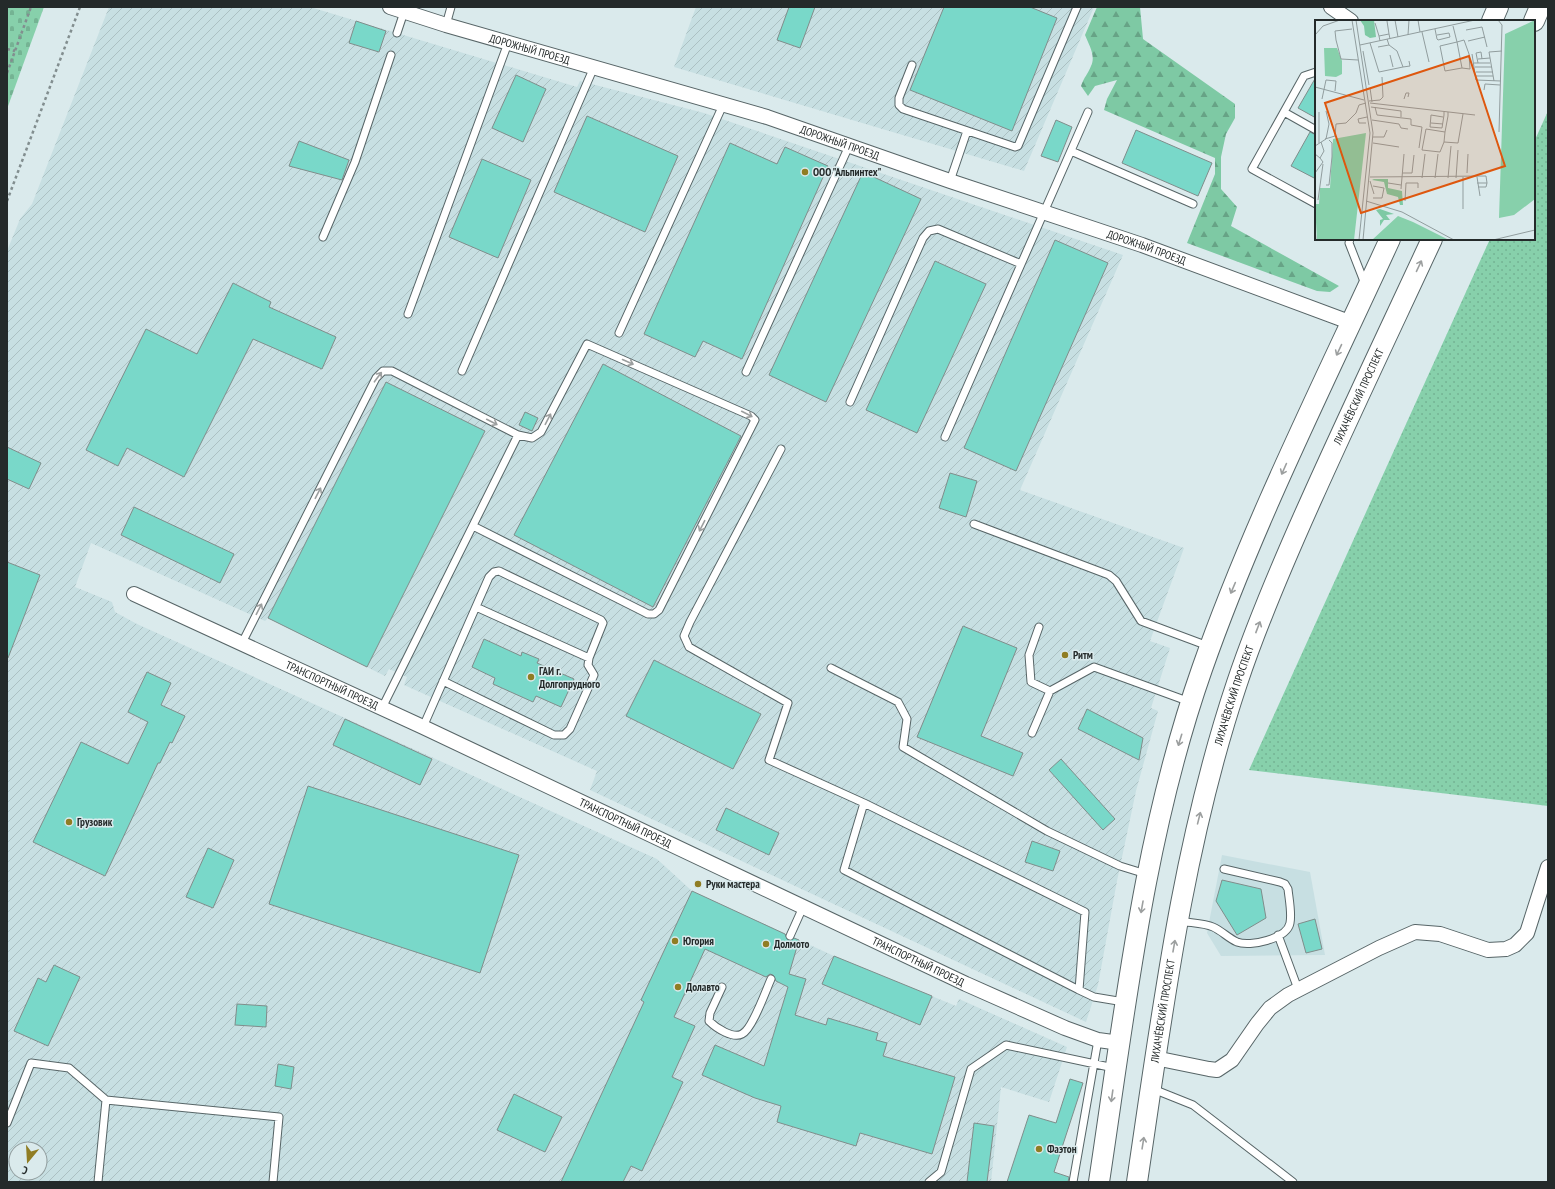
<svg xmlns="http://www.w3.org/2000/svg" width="1555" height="1189" font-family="'PT Sans Narrow',sans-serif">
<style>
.built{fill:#c7dfe2}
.industrial{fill:url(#industrial-furrows);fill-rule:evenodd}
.grass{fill:url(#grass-dots)}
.forest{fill:url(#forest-firs)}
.cemetery{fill:url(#cemetery-stones)}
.building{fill:#79d8c9;stroke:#7f8d8b}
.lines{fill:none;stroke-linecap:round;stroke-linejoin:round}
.service-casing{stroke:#576567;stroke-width:9}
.minor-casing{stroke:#576567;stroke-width:16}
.secondary-casing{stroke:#576567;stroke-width:22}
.path{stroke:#828e8f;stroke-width:2.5;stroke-dasharray:3 3;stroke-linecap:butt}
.service{stroke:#fff;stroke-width:7}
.minor{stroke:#fff;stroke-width:14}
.secondary{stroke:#fff;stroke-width:20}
.oneway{stroke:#9c9f9f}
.poi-dot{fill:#907d23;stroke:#daeaec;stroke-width:1.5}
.labels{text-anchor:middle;stroke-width:3;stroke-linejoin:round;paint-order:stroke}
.street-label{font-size:11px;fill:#242a2a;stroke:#daeaec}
.poi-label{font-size:11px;font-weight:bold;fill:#242a2a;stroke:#daeaec;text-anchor:start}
.inset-road{fill:none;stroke:#919d9e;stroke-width:1}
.view{fill:#de570e;fill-opacity:0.15;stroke:#de570e;stroke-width:2}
.inset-edge{fill:none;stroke:#242a2a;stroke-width:2}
</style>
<defs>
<pattern id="industrial-furrows" width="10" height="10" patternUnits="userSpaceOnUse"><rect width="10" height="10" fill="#c7dfe2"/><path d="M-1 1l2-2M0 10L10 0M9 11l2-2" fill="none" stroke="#abc0c2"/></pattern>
<pattern id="grass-dots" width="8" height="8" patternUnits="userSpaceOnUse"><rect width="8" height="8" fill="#87d0ab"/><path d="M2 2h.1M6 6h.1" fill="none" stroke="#74b393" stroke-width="1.8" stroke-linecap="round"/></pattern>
<pattern id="forest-firs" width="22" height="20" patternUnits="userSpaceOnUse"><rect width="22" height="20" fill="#7ec9a4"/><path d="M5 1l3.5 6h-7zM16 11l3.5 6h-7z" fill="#67a386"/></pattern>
<pattern id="cemetery-stones" width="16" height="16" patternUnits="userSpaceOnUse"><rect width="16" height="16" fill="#87d0ab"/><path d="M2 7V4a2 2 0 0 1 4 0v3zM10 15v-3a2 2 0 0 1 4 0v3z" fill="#74b393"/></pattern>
</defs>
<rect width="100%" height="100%" fill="#daeaec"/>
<path class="built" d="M1222,855L1310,872L1325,955L1221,956L1207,933Z"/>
<path class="industrial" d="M109,7H310L577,87L580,81L704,113L1123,255L1020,490L1184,548L1150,641L1170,648L1151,708L1158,711L1136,791L1117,881L1098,985L1086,1022L590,790L597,771L404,685L407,677L389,669L385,676L268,618L265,621L91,543L75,587L112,602L115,612L137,624L657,859L692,891L834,956L956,1006L959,999L1067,1047L1049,1102L1001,1087L991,1182H7V251L20,219L32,204ZM16,1149H40V1173H16Z
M696,7H1094L1024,171L674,67Z"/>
<path class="grass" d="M1548,111V806L1249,770L1490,239H1534V142Z"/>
<path class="forest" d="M1097,7H1140L1143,39L1235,104V118L1226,134L1221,157V189L1237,207L1231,226L1339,286L1330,292L1317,291L1187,243L1215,174V158L1104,110L1107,99L1117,80L1095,86L1088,96L1081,86C1084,77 1088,74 1091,66C1096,56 1089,45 1085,35Z"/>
<path class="cemetery" d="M7,7H44L7,109Z"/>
<path class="building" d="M789,7H815L800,48L777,40Z
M944,7H1030L1057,18L1012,131L910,90Z
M356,21L386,31L379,52L349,43Z
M516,75L546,89L523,142L492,128Z
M1316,77V118L1298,108Z
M587,116L678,156L645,232L554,192Z
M1056,120L1072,127L1058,162L1041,156Z
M1136,130L1212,163L1198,196L1122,163Z
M1310,132L1316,135V179L1291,166Z
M299,141L349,160L342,180L289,166Z
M730,143L777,164L785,147L828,166L742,359L703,341L695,357L644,334Z
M482,159L531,180L498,258L449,237Z
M863,172L921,199L826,402L769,375Z
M1055,240L1108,263L1016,471L964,448Z
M935,261L986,284L917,433L866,410Z
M233,283L271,302L269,307L336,337L322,369L253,339L184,477L127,448L118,466L86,450L146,329L197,354Z
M603,364L741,436L653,607L514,535Z
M386,382L485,431L367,667L268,618Z
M525,412L538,418L532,431L519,425Z
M7,447L41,463L29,489L7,479Z
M950,473L977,481L966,517L939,508Z
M134,507L234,554L220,583L121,535Z
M7,562L40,575L8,658H7Z
M963,626L1017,648L981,736L1023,753L1013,776L917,737Z
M484,639L521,656L522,652L539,659L537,663L574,679L561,707L536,696L533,702L493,684L495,678L472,667Z
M654,660L761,714L733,769L626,716Z
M147,672L171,683L161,705L185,716L172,743L170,742L160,763H158L105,876L33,842L81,742L128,764L148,722L128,712Z
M1087,709L1143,738L1139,760L1078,729Z
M345,719L432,759L420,785L333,745Z
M1061,759L1115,819L1103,830L1049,770Z
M308,786L519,855L480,973L269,904Z
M726,808L779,833L769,855L716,830Z
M1032,841L1060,851L1053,871L1025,862Z
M208,848L234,860L213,908L186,897Z
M1222,880L1261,889L1266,918L1237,935L1216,901Z
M692,891L785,934L788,940L794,938L799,940L789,974L806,979L795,1015L826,1025L828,1018L878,1033L876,1040L887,1043L883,1056L955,1077L932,1154L860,1133L856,1146L777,1122L781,1106L755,1098L702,1075L715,1045L764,1066L788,987L776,981L773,975L770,974L766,977L705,949L674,1017L695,1026L672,1077L683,1082L642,1171L631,1166L623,1182H561L644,1002L641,1000Z
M1315,919L1322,949L1306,953L1298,924Z
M834,956L932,996L920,1025L822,984Z
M54,965L80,977L48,1046L14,1031L38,978L46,982Z
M237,1004L267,1006L266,1027L235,1025Z
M278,1064L294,1067L291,1089L275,1086Z
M1070,1079L1083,1083L1054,1172L1069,1177L1068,1182H1007L1029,1115L1056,1123Z
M514,1094L562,1117L545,1152L497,1130Z
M974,1123L994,1126L987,1182H967Z"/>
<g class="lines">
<defs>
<path id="service" d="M446,25L451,7
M397,33L404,12
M912,65L899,98V105L903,109L1015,147L1018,146L1077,7
M1316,72L1304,76L1252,169L1316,204
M1284,112L1316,130
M1071,151L1193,204
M950,181L967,131
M323,237L355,162L391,55
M1350,239L1349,243L1365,284
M408,314L508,43
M619,333L723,105
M462,371L594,67
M746,372L849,146
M850,402L923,238L929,231L938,229L1021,264
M945,437L1088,112
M781,449L690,622L684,636L689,647L788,703L769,760L864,803L1085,912L1079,990
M974,524L1109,575L1116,581L1141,621L1208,646
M476,607L589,658
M1039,627L1029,655L1031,682L1050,691
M242,643L376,378L383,371H392L518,435L532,438L541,432L587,344L751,416L755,420L659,610L654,614H648L473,526
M831,668L898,702L907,719L903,747L1047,831L1120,866L1146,874
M382,708L518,435
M423,727L489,577L494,572L499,571L601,620L603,623L589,658L588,665L594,675L570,729L564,735H554L443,681
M1032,733L1050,691L1094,667L1190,702
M864,803L844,870L1079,990L1094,997L1124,1002
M1180,921C1190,923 1204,923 1213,927C1222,931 1228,938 1237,942C1250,947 1287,939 1290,923C1292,913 1289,899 1288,889L1285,884L1280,882L1224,869
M1278,935L1298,989
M790,936L803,907
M722,987L710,1013L709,1021C716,1028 733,1039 742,1034C752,1030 766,990 771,979
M1153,1089L1193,1105L1293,1182
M7,1123L31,1063L69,1068L106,1100
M98,1182L106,1100L279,1117L273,1182
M929,1182L941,1172L971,1069L1006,1045L1114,1068
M1073,1182L1098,1040"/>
<g id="minor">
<path id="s1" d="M390,7L446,25L767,117L950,181L1142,245L1352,323"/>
<path d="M1331,7L1351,21"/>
<path id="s2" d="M134,594L423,727L966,984L1065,1028L1098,1040L1120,1043"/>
<path d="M1155,1058L1209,1069L1217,1070L1232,1060L1257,1024L1270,1008L1288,995L1379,948L1415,932L1440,934L1488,950L1506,949L1515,945L1527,933L1548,867"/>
</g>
<g id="secondary">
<path d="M1492,21L1498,7"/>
<path d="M1534,21L1540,7"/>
<path d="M1099,1182C1125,1010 1144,834 1202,669C1254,521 1325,381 1390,239"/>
<path id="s3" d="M1137,1182C1162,1014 1183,844 1237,683C1258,620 1285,558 1312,498C1351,411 1392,325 1432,239"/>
</g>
</defs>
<use href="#service" class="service-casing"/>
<use href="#minor" class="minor-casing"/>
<use href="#secondary" class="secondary-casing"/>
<path class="path" d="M7,49L15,51
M7,73L31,7
M7,201L80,7"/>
<use href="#service" class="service"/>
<use href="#minor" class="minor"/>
<use href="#secondary" class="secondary"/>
</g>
<defs><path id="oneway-shaft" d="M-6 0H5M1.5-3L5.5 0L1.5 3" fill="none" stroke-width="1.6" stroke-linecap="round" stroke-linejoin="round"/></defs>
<g class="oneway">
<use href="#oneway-shaft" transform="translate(1419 266) rotate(-65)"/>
<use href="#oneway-shaft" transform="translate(1339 350) rotate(115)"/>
<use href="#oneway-shaft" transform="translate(628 362) rotate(24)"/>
<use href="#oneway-shaft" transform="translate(378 377) rotate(-53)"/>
<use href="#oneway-shaft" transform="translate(747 414) rotate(27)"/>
<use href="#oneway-shaft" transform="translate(548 419) rotate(-63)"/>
<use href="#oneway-shaft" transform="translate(492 422) rotate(27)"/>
<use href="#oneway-shaft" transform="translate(1284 469) rotate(114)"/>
<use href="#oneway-shaft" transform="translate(318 493) rotate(-63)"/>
<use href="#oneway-shaft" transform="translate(702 526) rotate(117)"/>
<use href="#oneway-shaft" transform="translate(1233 588) rotate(113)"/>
<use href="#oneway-shaft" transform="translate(259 609) rotate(-63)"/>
<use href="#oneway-shaft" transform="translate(1258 627) rotate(-69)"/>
<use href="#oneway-shaft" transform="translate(1180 740) rotate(107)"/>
<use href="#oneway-shaft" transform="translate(1199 818) rotate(-76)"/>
<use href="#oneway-shaft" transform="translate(1142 907) rotate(100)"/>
<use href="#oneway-shaft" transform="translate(1174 946) rotate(-80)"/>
<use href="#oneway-shaft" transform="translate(1112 1096) rotate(98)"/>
<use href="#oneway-shaft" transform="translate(1143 1143) rotate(-81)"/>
</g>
<g class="poi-dot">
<circle cx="805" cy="172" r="4"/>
<circle cx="1065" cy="655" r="4"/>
<circle cx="531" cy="677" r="4"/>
<circle cx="69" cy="822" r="4"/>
<circle cx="698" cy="884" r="4"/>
<circle cx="675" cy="941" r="4"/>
<circle cx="766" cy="944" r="4"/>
<circle cx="678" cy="987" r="4"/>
<circle cx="1039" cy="1149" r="4"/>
</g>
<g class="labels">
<g class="street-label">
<text dy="4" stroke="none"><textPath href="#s1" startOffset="146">ДОРОЖНЫЙ ПРОЕЗД</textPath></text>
<text dy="4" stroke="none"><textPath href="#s1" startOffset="470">ДОРОЖНЫЙ ПРОЕЗД</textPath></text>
<text dy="4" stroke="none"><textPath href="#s1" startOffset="794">ДОРОЖНЫЙ ПРОЕЗД</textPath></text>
<text dy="4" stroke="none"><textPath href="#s3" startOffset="821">ЛИХАЧЁВСКИЙ ПРОСПЕКТ</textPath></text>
<text dy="4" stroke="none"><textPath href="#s2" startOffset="218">ТРАНСПОРТНЫЙ ПРОЕЗД</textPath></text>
<text dy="4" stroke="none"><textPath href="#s3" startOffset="497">ЛИХАЧЁВСКИЙ ПРОСПЕКТ</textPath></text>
<text dy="4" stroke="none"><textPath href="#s2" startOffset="542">ТРАНСПОРТНЫЙ ПРОЕЗД</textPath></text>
<text dy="4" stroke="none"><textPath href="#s2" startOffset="866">ТРАНСПОРТНЫЙ ПРОЕЗД</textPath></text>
<text dy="4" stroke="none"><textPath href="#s3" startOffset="173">ЛИХАЧЁВСКИЙ ПРОСПЕКТ</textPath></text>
</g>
<g class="poi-label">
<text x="813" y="176">ООО "Альпинтех"</text>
<text x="1073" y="659">Ритм</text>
<text x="539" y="675">ГАИ г.<tspan x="539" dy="13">Долгопрудного</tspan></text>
<text x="77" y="826">Грузовик</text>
<text x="706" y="888">Руки мастера</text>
<text x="683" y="945">Югория</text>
<text x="774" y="948">Долмото</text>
<text x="686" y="991">Долавто</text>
<text x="1047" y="1153">Фаэтон</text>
</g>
</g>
<g transform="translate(1315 20)">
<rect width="220" height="220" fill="#daeaec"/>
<path d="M51,113L39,220H2L0,184H4L5,168H15L18,119Z" fill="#87d0ab"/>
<path d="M45,0H59L61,17L55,18L50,15L49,6ZM59,159H73V168L87,171L88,185H85L83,177L72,174L69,162L57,160ZM65,189L79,194L71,195L75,200H69L65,206V200L68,199L61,190Z" fill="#7ec9a4"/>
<path d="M220,0V179L199,195L184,198L190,14ZM9,28H22L27,41V54L21,57L10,56ZM83,196L98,202L134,220H57Z" fill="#87d0ab"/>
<path class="inset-road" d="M37,0L55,113L44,220M41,0L58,113L48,220M80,0L83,17M103,0L105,12M183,0L187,5L184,112M72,1L74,14M60,3L64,16M138,6L142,22L147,48L130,51L125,26L142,22L149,20L154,34L155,49L147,48M37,9L20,11L21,20L26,39L43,40M120,9L122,19L123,20L135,17L134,13L122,15M151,10L167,7L172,27M107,12L114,42M0,15L8,6L25,0M93,15L94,0M65,21L64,16L74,14L75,19M153,21L170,17M55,23L64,52L88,47L82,31L74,25M45,25L160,0M63,27L74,25L72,19M48,31L54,65M157,34L161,60L186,61M75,35L78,47M163,39L175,38M159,43H175M163,43L161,33L166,32L167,39M88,47L95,46L94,41M160,47H177M161,52H178M161,56H178M179,61L174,32L187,31M0,67L49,80M55,68L57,82M169,70L170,64L185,65M7,79L11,60L21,61L20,71M89,79L91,73H94L93,77M54,81L65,80L68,77L67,57M55,83L160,95M56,87L86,91V97M60,87L62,95L96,99V105L107,107L104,128M128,97L116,95L115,107L127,108L129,95V92M57,100L84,104L86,108L93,109M51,103H44L43,99L52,97M116,103L128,104M130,112L111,109L107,130L125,132L129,122L130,112L133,96V92M58,117H69L72,110M10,119L20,116L21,104L31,103L41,93L44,85L51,83M129,122L143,123L148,94M4,123V92M58,123L84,127M0,126L11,119L14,104L11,91M0,126V134L5,138L9,131L6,122M0,153L8,142L5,138M87,153H97L99,135M152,153L153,134M55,157L171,156L172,163M148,157V189M162,157L165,176M107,158L110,134M120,158L123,134M133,158L136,126M141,158L143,130M55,161L59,174M73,163L86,165M162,163H172L171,167H163M11,165H14L17,137V123L14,120M86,169L89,134M58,178H67L69,168L58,166M3,180L8,144M51,181L87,192L139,220M90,181L91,163H103V168M0,208L1,220M178,220L220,210"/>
<path class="view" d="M154,36L190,146L46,193L10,83Z"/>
<rect width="220" height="220" class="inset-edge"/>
</g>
<rect width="1555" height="1189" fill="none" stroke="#242a2a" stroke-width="16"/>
<g transform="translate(28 1161) rotate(198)"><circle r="19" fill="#daeaec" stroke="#919d9e"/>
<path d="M0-3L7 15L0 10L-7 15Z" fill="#907d23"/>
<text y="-6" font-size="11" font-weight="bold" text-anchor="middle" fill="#242a2a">С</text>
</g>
</svg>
